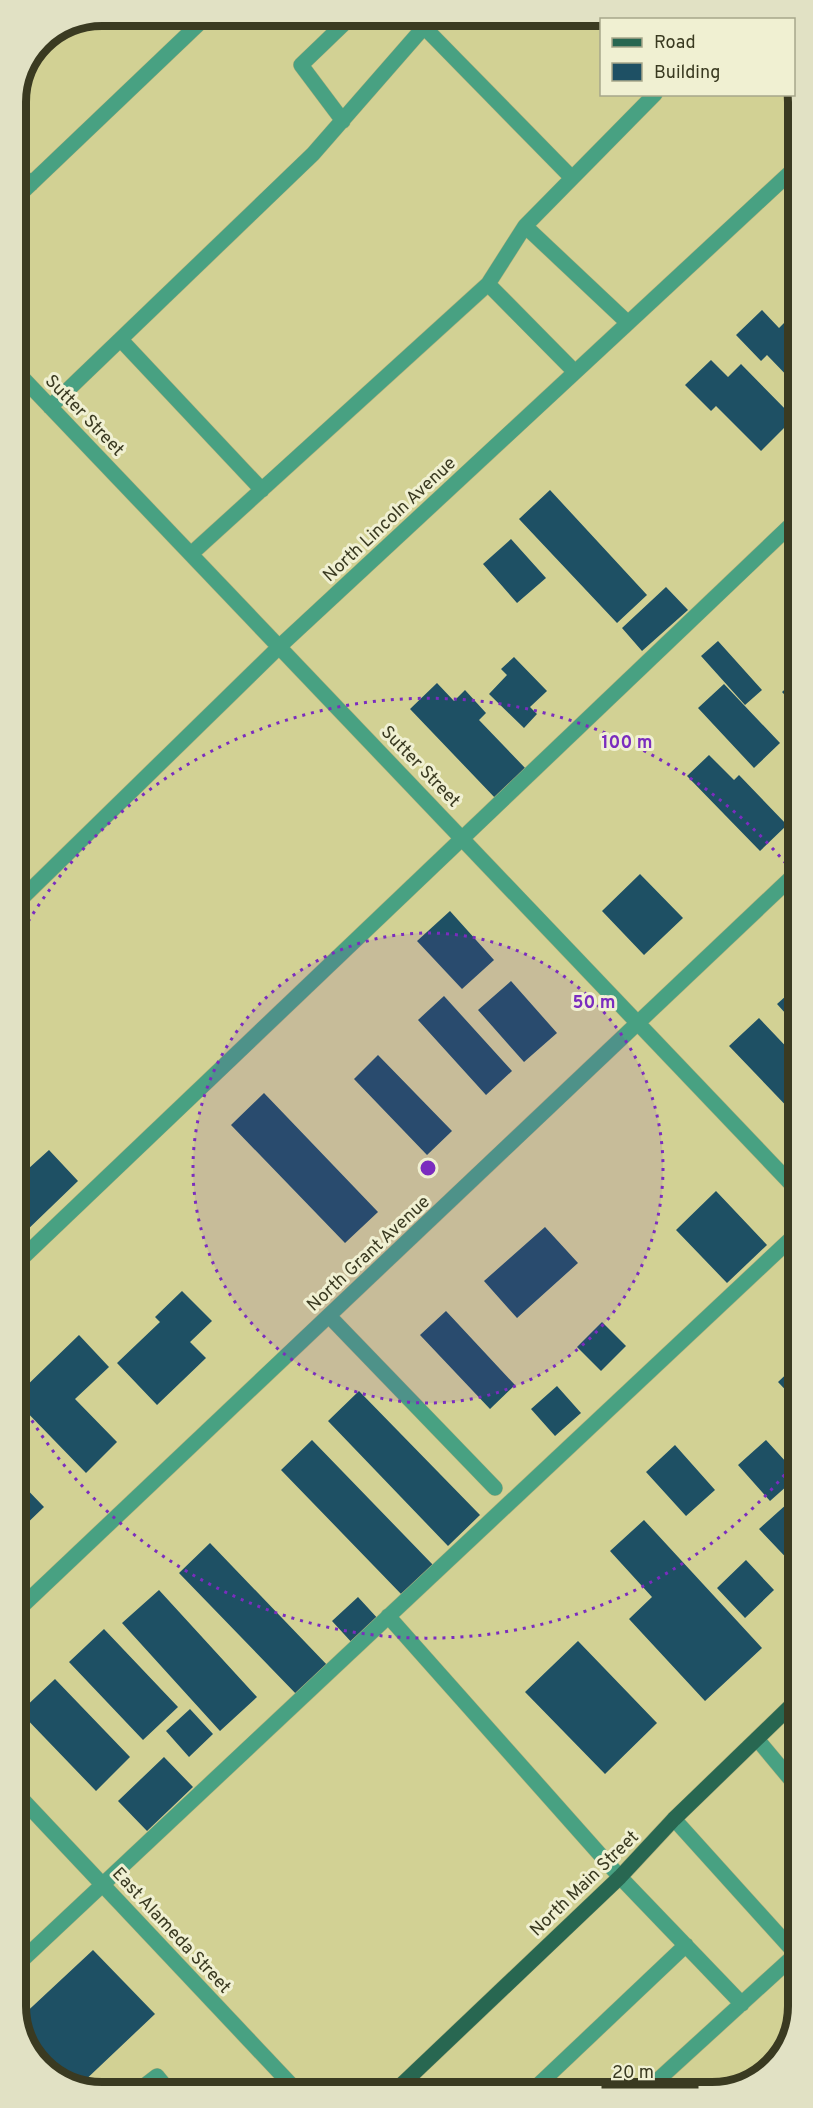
<svg xmlns="http://www.w3.org/2000/svg" width="813" height="2108" font-family="Overpass,sans-serif">
<style>
.building{fill:#1e5064}
.lines{fill:none;stroke-linecap:round;stroke-linejoin:round}
.minor-casing{stroke:#b1b07b;stroke-width:16}
.major-casing{stroke:#b1b07b;stroke-width:16}
.minor{stroke:#48a182;stroke-width:15}
.major{stroke:#286751;stroke-width:15}
.ring{fill:none;stroke:#7b2cbf;stroke-width:3;stroke-dasharray:3 6}
.labels{text-anchor:middle;stroke-width:6;stroke-linejoin:round;paint-order:stroke}
.street-label{font-size:18px;fill:#3a3a21;stroke:#f0f0d2}
.rim{fill:none;stroke:#3a3a21;stroke-width:8}
.centre{fill:#7b2cbf;stroke:#f0f0d2;stroke-width:3}
.ring-label{font-size:18px;text-anchor:middle;font-weight:bold;fill:#7b2cbf;stroke:#f0f0d2;stroke-width:6;stroke-linejoin:round;paint-order:stroke}
</style>
<rect width="100%" height="100%" fill="#d2d194"/>
<path class="building" d="M675,15H717L728,19L679,20Z
M762,310L779,328L792,315L794,317V383L767,355L761,361L736,335Z
M711,360L728,377L741,364L794,418L761,451L716,406L711,411L685,385Z
M550,490L647,595L617,623L519,519Z
M511,539L546,578L517,603L483,564Z
M666,587L688,610L642,651L622,628Z
M718,641L762,690L745,705L701,656Z
M514,657L547,691L530,707L537,714L524,728L489,694L507,675L501,669Z
M795,680V706L782,692Z
M437,683L454,701L465,690L486,713L479,720L527,770L497,800L410,709Z
M724,684L780,743L754,768L698,708Z
M709,755L734,780L739,775L787,825L760,851L687,776Z
M640,874L683,918L644,955L602,911Z
M450,911L494,960L462,989L417,941Z
M511,981L557,1033L524,1062L478,1010Z
M796,987V1025L777,1004Z
M444,996L512,1071L486,1095L418,1020Z
M759,1018L796,1057V1116L729,1046Z
M378,1055L452,1131L427,1155L354,1079Z
M264,1093L378,1212L345,1243L231,1125Z
M49,1150L78,1181L22,1235L18,1231V1166L21,1162L28,1169Z
M716,1191L767,1245L727,1283L676,1230Z
M545,1227L578,1263L517,1318L484,1281Z
M182,1291L212,1321L190,1342L206,1358L157,1405L117,1363L160,1322L155,1317Z
M446,1311L515,1385L490,1409L420,1335Z
M602,1322L626,1346L601,1371L577,1347Z
M79,1335L109,1367L75,1399L117,1442L86,1473L18,1403V1394Z
M797,1364V1402L778,1382Z
M557,1386L581,1413L555,1436L531,1409Z
M359,1391L480,1515L448,1546L328,1421Z
M312,1440L434,1566L403,1596L281,1470Z
M766,1440L797,1474V1477L770,1501L738,1465Z
M675,1445L715,1490L686,1516L646,1472Z
M797,1450V1470L787,1460Z
M18,1480L44,1507L18,1532Z
M788,1503L797,1513V1569L759,1529Z
M644,1520L762,1648L705,1701L629,1619L652,1597L610,1551Z
M210,1543L329,1667L299,1697L179,1573Z
M746,1560L774,1590L745,1618L717,1588Z
M159,1590L257,1697L220,1731L122,1623Z
M358,1597L380,1621L354,1645L332,1621Z
M104,1629L178,1707L143,1740L69,1662Z
M578,1641L657,1723L605,1774L525,1692Z
M55,1679L130,1757L96,1791L20,1712Z
M190,1709L213,1734L189,1757L166,1731Z
M164,1757L193,1787L147,1831L118,1801Z
M93,1950L155,2014L79,2086L49,2075L19,2034V2019Z
M784,2047L780,2059L753,2078L752,2077Z"/>
<g class="lines">
<defs>
<path id="minor" d="M437,15L424,27L572,178
M343,121L301,65L353,15
M15,169L31,184
M15,199L208,15
M525,226L655,94
M488,284L525,226L628,323
M121,340L262,490
M16,371L796,1189
M50,407L313,154L424,27L403,15
M191,554L488,284L575,372
M17,903L280,646L794,169
M18,1262L795,521
M329,1316L495,1488
M19,1609L795,874
M388,1616L620,1877L742,2004
M757,1739L797,1787
M19,1796L297,2091
M19,1963L796,1234
M648,2089L796,1954L674,1819
M533,2090L686,1945
M135,2093L157,2076L170,2092"/>
<path id="major" d="M395,2091L620,1877L674,1819L797,1700"/>
</defs>
<use href="#minor" class="minor-casing"/>
<use href="#major" class="major-casing"/>
<use href="#minor" class="minor"/>
<use href="#major" class="major"/>
</g>
<circle cx="428" cy="1168" r="235" fill="#7b2cbf" fill-opacity=".12"/>
<g class="ring">
<circle cx="428" cy="1168" r="235"/>
<path d="M796 1461A470 470 0 0 1 19 1399M19 937A470 470 0 0 1 793 872"/>
</g>
<g class="labels">
<g class="street-label">
<text transform="translate(85 415) rotate(46)" y="6">Sutter Street</text>
<text transform="translate(389 519) rotate(-43)" y="6">North Lincoln Avenue</text>
<text transform="translate(421 766) rotate(46)" y="6">Sutter Street</text>
<text transform="translate(368 1253) rotate(-43)" y="6">North Grant Avenue</text>
<text transform="translate(584 1883) rotate(-44)" y="6">North Main Street</text>
<text transform="translate(172 1930) rotate(47)" y="6">East Alameda Street</text>
</g>
</g>
<path d="M0 0H813V2108H0ZM102 26H712A76 76 0 0 1 788 102V2006A76 76 0 0 1 712 2082H102A76 76 0 0 1 26 2006V102A76 76 0 0 1 102 26Z" fill="#e1e1c4" fill-rule="evenodd"/>
<path class="rim" d="M102 26H712A76 76 0 0 1 788 102V2006A76 76 0 0 1 712 2082H102A76 76 0 0 1 26 2006V102A76 76 0 0 1 102 26Z"/>
<circle cx="428" cy="1168" r="9" class="centre"/>
<g class="ring-label">
<text x="627" y="748">100 m</text>
<text x="594" y="1008">50 m</text>
</g>
<rect x="600" y="18" width="195" height="78" fill="#f0f0d2" stroke="#a7a78b" stroke-width="1.5"/>
<rect x="612" y="38" width="30" height="9" fill="#286751" stroke="#a7a78b" stroke-width="1.5"/>
<text x="654" y="48" font-size="18" fill="#3a3a21">Road</text>
<rect x="612" y="63" width="30" height="18" fill="#1e5064" stroke="#a7a78b" stroke-width="1.5"/>
<text x="654" y="78" font-size="18" fill="#3a3a21">Building</text>
<path d="M603 2078v9h94v-9" fill="none" stroke="#3a3a21" stroke-width="3"/>
<text x="612" y="2078" font-size="18" fill="#3a3a21" stroke="#f0f0d2" stroke-width="4.5" paint-order="stroke">20 m</text>
</svg>
